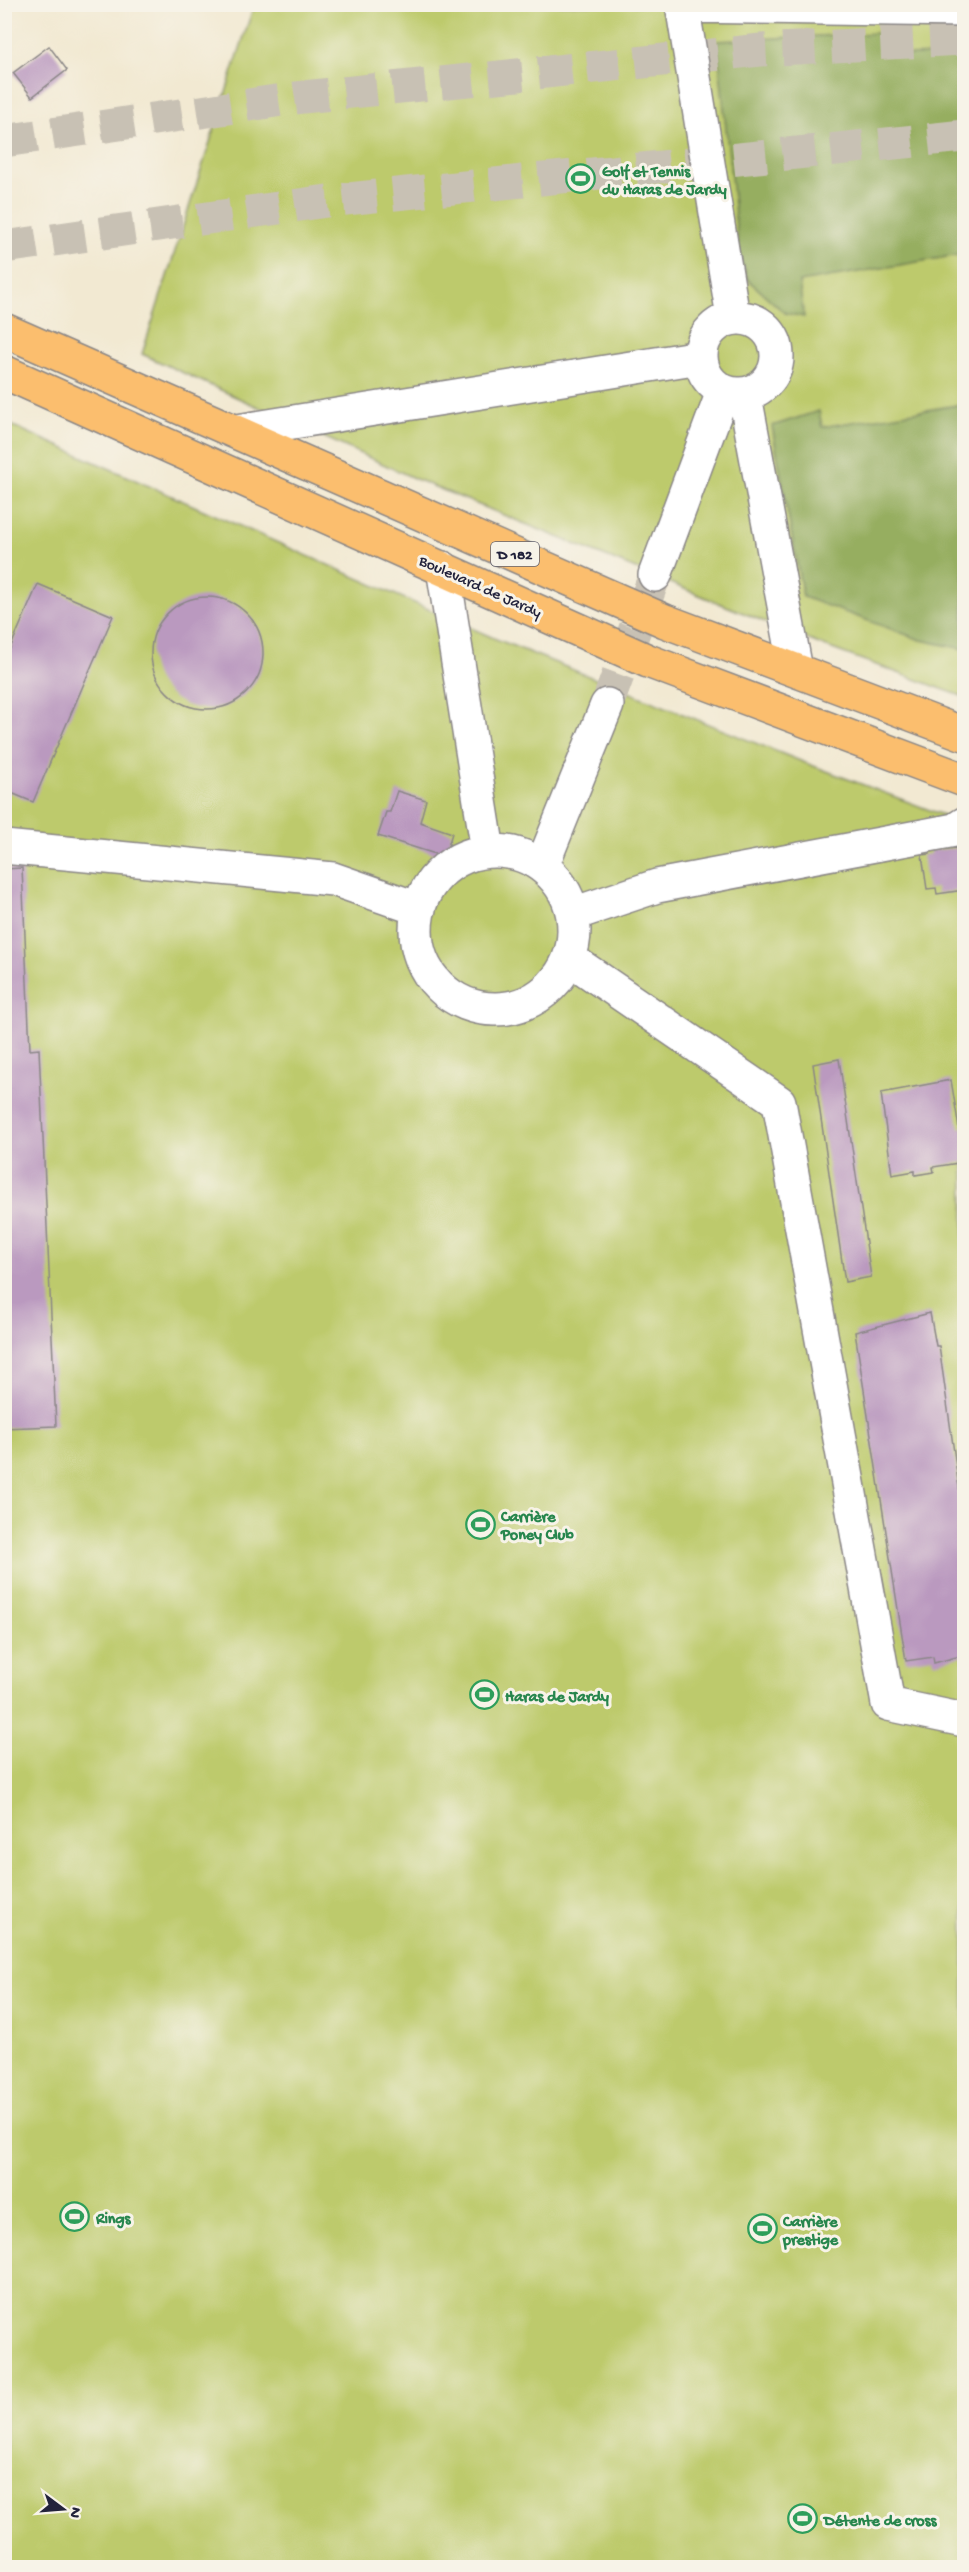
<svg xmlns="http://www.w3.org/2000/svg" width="969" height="2572" font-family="'Gochi Hand',sans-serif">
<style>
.green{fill:#bdca6c;stroke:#707654;stroke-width:1.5}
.forest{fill:#96ae60;stroke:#5c684e;stroke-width:1.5}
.building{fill:#ba99bf}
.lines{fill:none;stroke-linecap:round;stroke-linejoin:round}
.minor-tunnel{stroke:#c8c1b4;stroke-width:33;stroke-dasharray:33 16;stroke-linecap:butt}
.highway-tunnel{stroke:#c8c1b4;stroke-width:33;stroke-dasharray:33 16;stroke-linecap:butt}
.minor-casing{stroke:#8a8686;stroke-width:36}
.major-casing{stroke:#8a8686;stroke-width:36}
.minor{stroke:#fff;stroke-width:33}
.major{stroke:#fbbe6e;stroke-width:33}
.labels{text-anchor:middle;stroke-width:6;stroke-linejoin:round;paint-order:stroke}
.shield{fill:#f7f3e8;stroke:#62616f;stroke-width:1.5}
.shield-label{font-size:15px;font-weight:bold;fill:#22223b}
.leisure-label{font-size:16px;font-weight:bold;fill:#27864d;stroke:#f7f3e8;text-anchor:start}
.street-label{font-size:16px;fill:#22223b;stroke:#f7f3e8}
</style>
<rect width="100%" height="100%" fill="#f7f3e8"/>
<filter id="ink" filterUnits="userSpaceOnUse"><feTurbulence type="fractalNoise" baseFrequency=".0167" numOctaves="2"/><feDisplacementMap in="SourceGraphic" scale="12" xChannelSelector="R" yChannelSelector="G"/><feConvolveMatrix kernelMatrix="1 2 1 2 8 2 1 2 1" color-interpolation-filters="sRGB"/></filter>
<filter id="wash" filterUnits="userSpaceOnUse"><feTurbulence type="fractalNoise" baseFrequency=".008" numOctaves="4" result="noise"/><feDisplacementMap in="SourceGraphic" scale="24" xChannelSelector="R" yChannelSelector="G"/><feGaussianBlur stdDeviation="1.35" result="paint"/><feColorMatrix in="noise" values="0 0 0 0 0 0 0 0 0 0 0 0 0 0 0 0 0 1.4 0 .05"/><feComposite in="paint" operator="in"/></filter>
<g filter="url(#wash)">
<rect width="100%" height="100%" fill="#f2e9d2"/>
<path class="green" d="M254,5H964V697L824,646L418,480L142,354Z
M4,422L496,639L803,762L964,823V2567H5Z"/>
<path class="forest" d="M899,32L900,55L964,54V254L799,282L804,317L785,313L748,280L739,254L717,41Z
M964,404V649L921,640L803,597L772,426L819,411L822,427Z"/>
<g id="blocks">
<path class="building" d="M49,46L67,70L32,97L13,73Z
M38,584L113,616L33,802L4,790V662Z
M151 653a56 56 0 1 1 112 0a56 56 0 1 1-112 0Z
M397,791L426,800L420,822L452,833L445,857L378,836L386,812H390Z
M958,848L964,890L937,894L936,888L927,889L922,855L930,854V850Z
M22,868L30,1050L39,1049L56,1426L4,1428V869Z
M839,1059L871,1277L845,1282L813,1064Z
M951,1080L959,1128L964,1127V1162L933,1167L934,1172L915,1175V1171L892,1175L881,1093Z
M930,1313L936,1346H939L964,1523V1655L934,1663L933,1657L906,1661L855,1332Z"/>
</g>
</g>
<g filter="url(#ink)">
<use href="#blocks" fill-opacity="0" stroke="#8a8686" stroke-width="1.5"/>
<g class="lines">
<path class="minor-tunnel" d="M607,705L655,575"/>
<path class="highway-tunnel" d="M4,141L303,97L761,50L964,39
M4,247L327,201L964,136"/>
<defs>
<path id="minor" d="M682,4L733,317
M683,6L964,10
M701 356a38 38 0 1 1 76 0a38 38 0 1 1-76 0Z
M745,396L796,670
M237,431L700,357
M443,568L488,851
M655,575L723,392
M4,847L333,879L419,909
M416 930a79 79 0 1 1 158 0a79 79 0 1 1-158 0Z
M542,866L607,705
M573,914L657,886L955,830L964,824
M570,959L779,1102L888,1704L964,1720"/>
<path id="major" d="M4,330L665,621L964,734
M4,372L648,661L964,780"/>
</defs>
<use href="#minor" class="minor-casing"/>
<use href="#major" class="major-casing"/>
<use href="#minor" class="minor"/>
<use href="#major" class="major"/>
</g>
</g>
<defs>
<symbol id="stadium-ring" viewBox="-11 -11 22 22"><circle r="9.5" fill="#f7f3e8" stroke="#2e9e5b" stroke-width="1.5"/><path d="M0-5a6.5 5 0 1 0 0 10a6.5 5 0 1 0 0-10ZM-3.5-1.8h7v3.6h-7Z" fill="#2e9e5b"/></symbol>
</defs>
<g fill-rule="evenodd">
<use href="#stadium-ring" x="564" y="162" width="33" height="33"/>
<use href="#stadium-ring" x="464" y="1508" width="33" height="33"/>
<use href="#stadium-ring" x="468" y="1678" width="33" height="33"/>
<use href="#stadium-ring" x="58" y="2200" width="33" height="33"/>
<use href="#stadium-ring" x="746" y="2212" width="33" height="33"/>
<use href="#stadium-ring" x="786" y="2502" width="33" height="33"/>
</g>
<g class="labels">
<rect class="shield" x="491" y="542" width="48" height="24" rx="4.5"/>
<g class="shield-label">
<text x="515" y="559">D 182</text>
</g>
<g class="leisure-label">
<text x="602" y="176">Golf et Tennis<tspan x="602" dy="18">du Haras de Jardy</tspan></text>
<text x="501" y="1521">Carrière<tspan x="501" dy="18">Poney Club</tspan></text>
<text x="505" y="1701">Haras de Jardy</text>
<text x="96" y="2223">Rings</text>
<text x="783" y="2226">Carrière<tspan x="783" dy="18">prestige</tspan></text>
<text x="824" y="2525">Détente de cross</text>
</g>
<g class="street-label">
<text transform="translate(481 585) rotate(24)" y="6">Boulevard de Jardy</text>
</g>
</g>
<rect width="969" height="2572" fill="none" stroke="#f7f3e8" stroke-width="24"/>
<g transform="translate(63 2509) rotate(106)" stroke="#f7f3e8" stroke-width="4.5" paint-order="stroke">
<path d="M0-4.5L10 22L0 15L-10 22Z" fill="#22223b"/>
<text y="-9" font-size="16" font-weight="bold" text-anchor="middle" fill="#22223b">N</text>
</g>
</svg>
